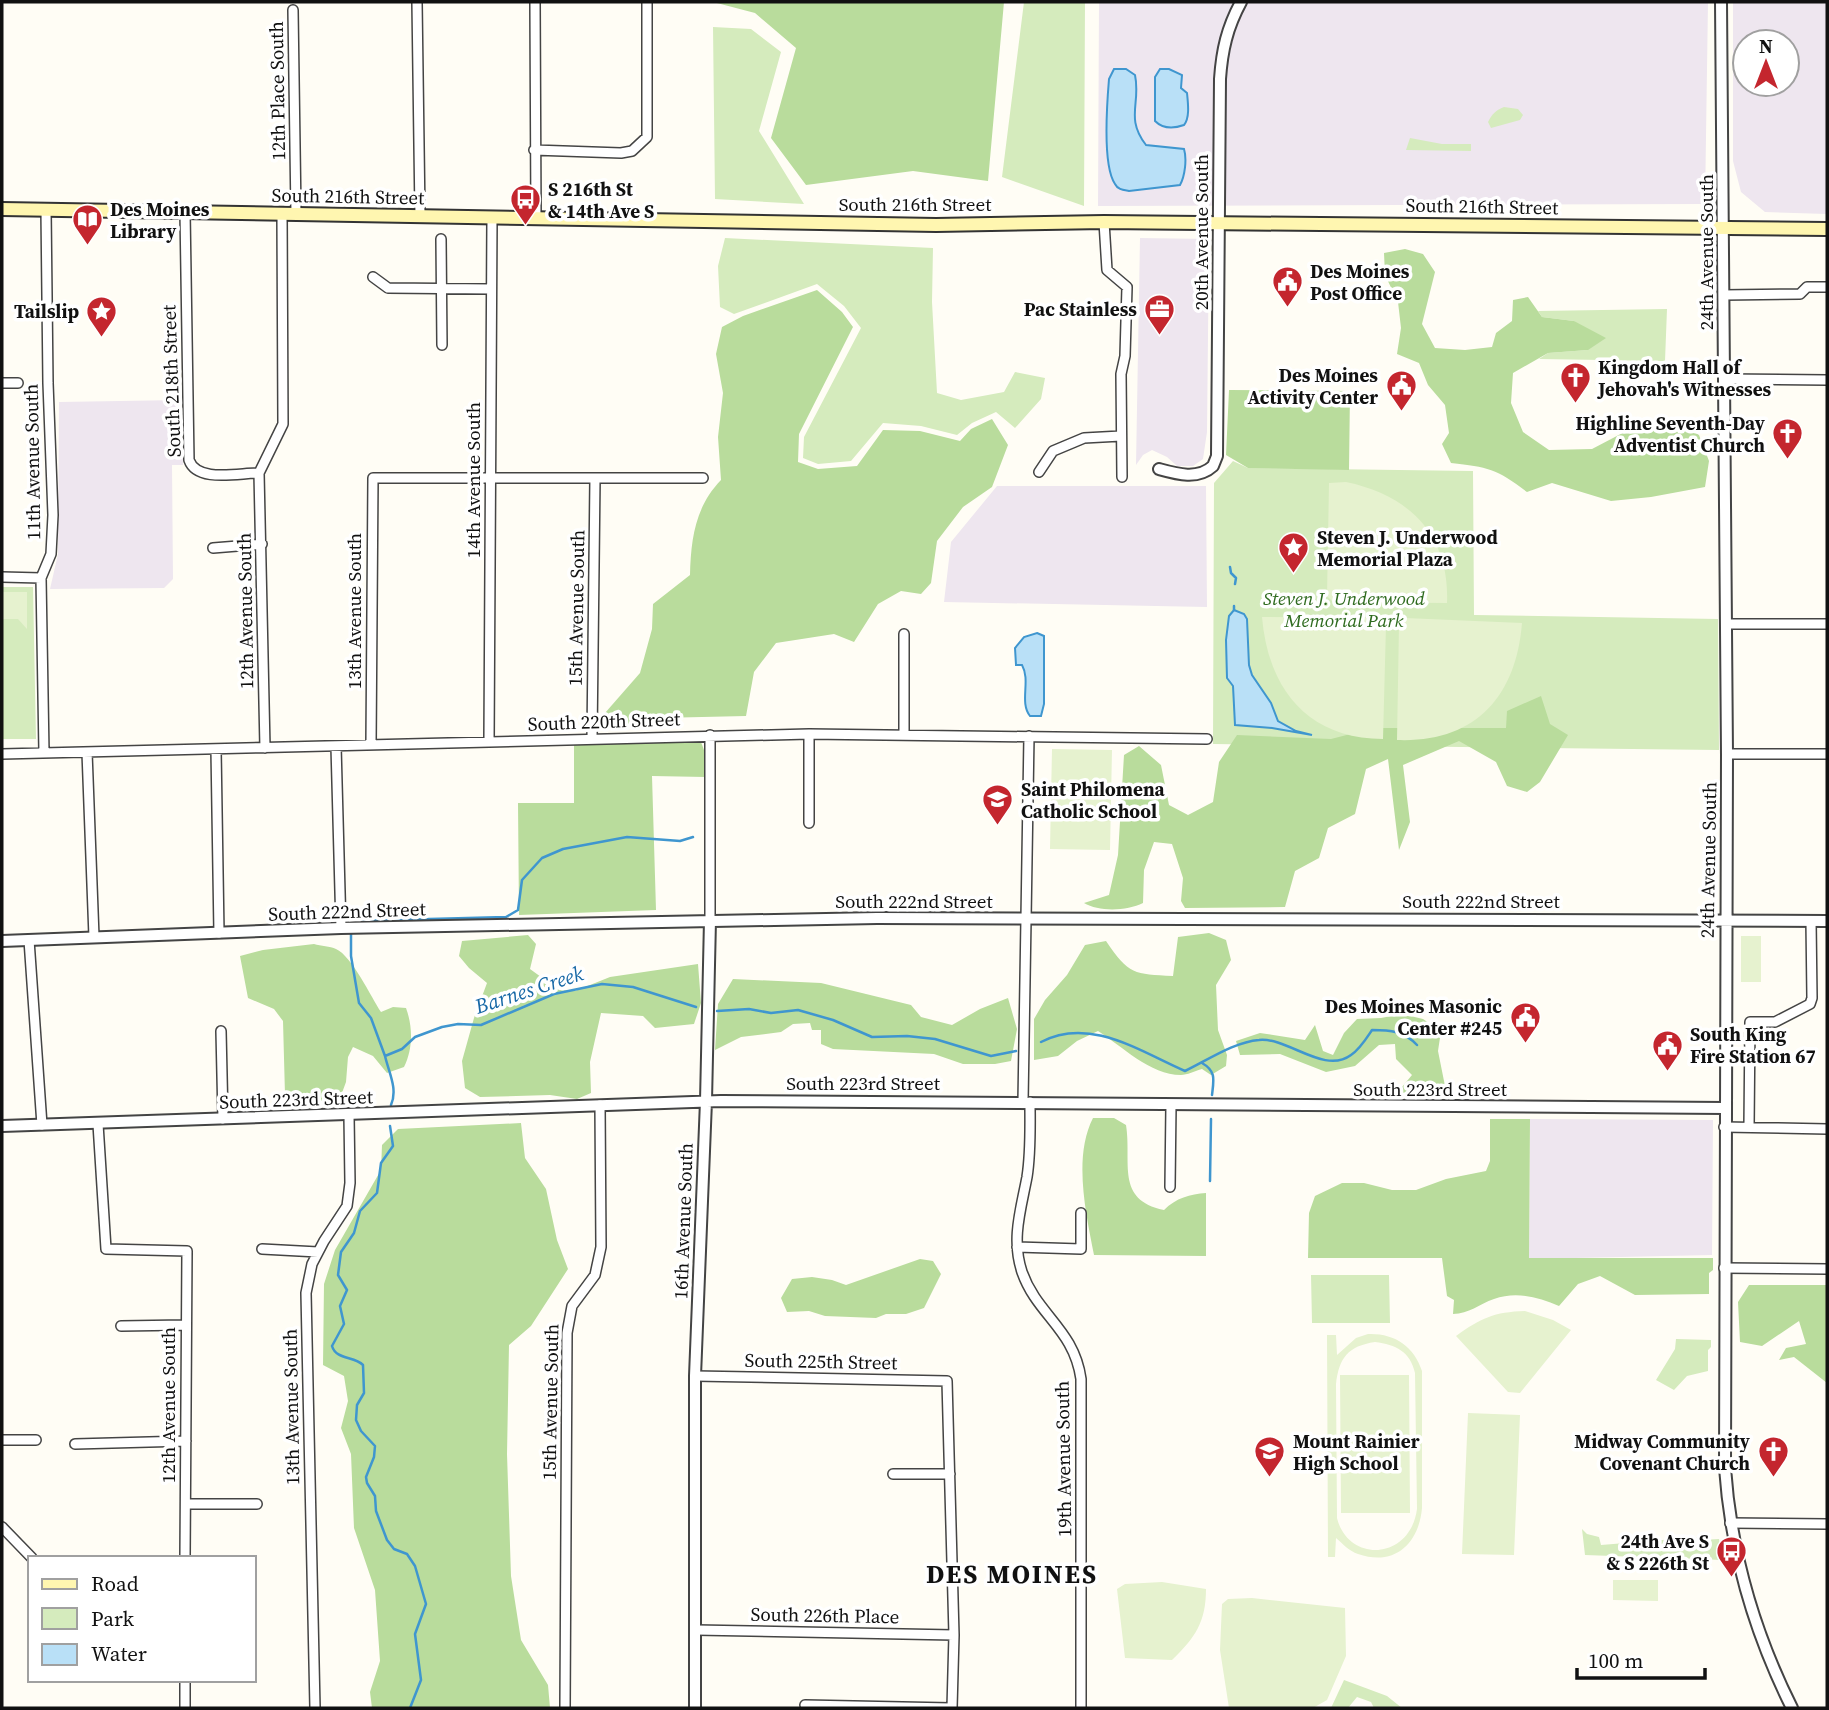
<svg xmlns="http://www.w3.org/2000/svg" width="1829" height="1710" font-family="'Source Serif 4',serif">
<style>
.industrial{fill:#eee6ef;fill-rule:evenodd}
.green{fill:#d5ebbd}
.forest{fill:#b9dc9c}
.pitch{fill:#e6f2cf;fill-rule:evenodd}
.water{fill:#b9e0f7;stroke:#3f96cf;stroke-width:2}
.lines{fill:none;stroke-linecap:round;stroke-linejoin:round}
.stream{stroke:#3f96cf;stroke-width:2.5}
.minor-casing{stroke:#444;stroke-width:12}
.tertiary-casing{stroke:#444;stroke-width:14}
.secondary-casing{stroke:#333;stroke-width:16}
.minor{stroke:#fff;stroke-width:9}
.tertiary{stroke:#fff;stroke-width:10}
.secondary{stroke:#fff6b0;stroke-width:12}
.labels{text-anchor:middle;stroke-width:7;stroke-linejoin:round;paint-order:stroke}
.street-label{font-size:19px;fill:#111;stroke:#fff}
.poi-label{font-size:19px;font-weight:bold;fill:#111;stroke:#fff;text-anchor:start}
.park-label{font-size:19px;font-style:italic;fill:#2f6b1f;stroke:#fff}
.water-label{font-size:21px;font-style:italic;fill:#1768a6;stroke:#fff}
.district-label{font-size:26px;font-weight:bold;letter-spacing:2px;fill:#111;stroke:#fff}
</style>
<rect width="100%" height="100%" fill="#fffdf5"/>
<path class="industrial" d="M1099,2H1708L1705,204L1098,206Z
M1733,2H1827V214L1765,212L1741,192L1733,161ZM1787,42V84H1745V42Z
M1140,238L1209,239L1207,432L1203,459L1193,466H1177L1167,457L1152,450L1143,455L1136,465Z
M181,400L183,465H172L173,579L164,588L50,589L58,554L59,402Z
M997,486H1206L1207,607L944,602L951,542Z
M1530,1119L1713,1120L1712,1255L1529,1259Z"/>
<path class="green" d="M1024,2H1085L1084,206L1002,177Z
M713,27L751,29L781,52L759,131L804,204L715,199Z
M1504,107L1518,109L1523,115L1520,120L1491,128L1488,122C1492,114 1496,110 1504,107Z
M1410,138L1442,144H1471V151L1406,150Z
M725,238L933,248L932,302L937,393L961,400L1004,392L1015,372L1045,378L1041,399L1015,428L996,412L972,423L957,435L921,426L883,423L851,461L818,464L803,458L804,437L861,328L844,306L817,284L734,314L720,307L718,266Z
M1667,309L1665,361L1539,359L1548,353L1588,350L1574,321L1542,317L1538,311Z
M1233,461L1248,468L1473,471L1474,615L1718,619L1719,750L1213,744L1214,483Z
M2,587H33L36,739H2Z
M1311,1275H1389L1390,1323H1312Z
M1676,1339L1711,1340V1347L1708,1350V1371L1687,1376L1674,1390L1656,1380L1675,1349Z
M1582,1529L1587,1534L1599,1537L1601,1545L1699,1537L1702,1540L1719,1539L1722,1560L1585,1555Z
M1344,1680L1387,1696L1402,1708H1374L1371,1702L1357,1697L1348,1708H1331Z"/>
<path class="forest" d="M713,2H1004L988,181L913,171L806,185L771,138L796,48L755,13Z
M1405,249L1423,254L1435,272L1422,324L1435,348L1465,350L1492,347L1496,333L1512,321L1513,300L1528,297L1542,317L1574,321L1606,338L1588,350L1548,353L1513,373L1511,403L1523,432L1549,450L1592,449L1634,427L1675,421L1699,435L1709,461L1705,487L1651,497L1611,501L1552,483L1527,492C1497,469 1488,467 1451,463L1442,444L1449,433L1445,405L1428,385L1419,363L1397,354L1401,328L1398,302L1385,275L1384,253Z
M817,290L842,312L853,327L799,434L798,462L818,469L857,466L883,430L920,431L960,441L971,429L992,419L1008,445L992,487L963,507L937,541L931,583L921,594L901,591L878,604L854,642L834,634L776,643L754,672L746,716L658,718L616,726L605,713L640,673L652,629L653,604L690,575C691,539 695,507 721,480L718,437L723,393L716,354L722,327L743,316Z
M1229,390L1350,391L1349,470L1248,468L1226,455Z
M1541,696L1550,724L1568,735L1540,782L1527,792L1507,786L1496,762L1459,741L1403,765L1410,822L1399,850L1388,759L1366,769L1355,814L1328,828L1319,858L1295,871L1285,907L1185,908L1181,901L1183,878L1172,844L1154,842L1144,870L1143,903C1127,911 1099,912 1084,903L1109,895L1118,855L1124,755L1139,746L1161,765L1169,805L1188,815L1213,802L1219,762L1237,735L1331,739L1374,728H1506L1507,711Z
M684,740L701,742L704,750L706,777L652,776L656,910L519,915L518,803H574V745Z
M1209,933L1226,940L1231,960L1216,985L1218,1030L1227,1055L1226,1066L1211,1075L1202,1069C1195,1071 1187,1075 1181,1075C1150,1075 1122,1046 1098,1031L1077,1041L1058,1056L1034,1060V1019L1045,1000L1067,975L1085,945L1106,941C1129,975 1134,974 1173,976L1178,937Z
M528,935L536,944L530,969L559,990L575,991L610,977L698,964L701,1003L694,1024L655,1028L643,1016L601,1013L590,1062L591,1093L577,1099L550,1095L480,1097L465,1088L462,1061L474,1018L487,983L469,968L459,956L462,941Z
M314,944C321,946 330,946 336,949C352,956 371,997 381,1012L393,1007L406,1008C413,1027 413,1049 404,1067L387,1073L373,1056L353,1047L348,1057L346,1082L339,1101H299L285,1095L283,1021L274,1009L248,998L240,956L263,950Z
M733,979L821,983L911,1005L921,1017L952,1025L980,1009L1008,998L1017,1029L1011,1061L995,1064H963L934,1054L833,1049L821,1044V1030H812L810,1023L793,1024L781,1032L741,1037L715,1050L718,1004Z
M1402,1014L1423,1019L1441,1031L1438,1051L1446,1091L1397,1093L1412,1075L1396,1059L1395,1044L1379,1045L1355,1066L1326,1072L1280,1054L1240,1055L1236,1041L1260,1033L1305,1040L1315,1025L1323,1051L1333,1055L1344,1033L1357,1019L1381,1018Z
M1093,1118H1114L1126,1125C1132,1162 1115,1200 1164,1210C1176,1198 1190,1194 1206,1193V1256L1094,1255C1086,1214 1073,1157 1093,1118Z
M1490,1119H1530L1529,1258H1713V1270L1709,1273V1294L1635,1295L1600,1276L1578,1284L1559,1306C1538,1297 1516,1291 1494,1299C1479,1304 1469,1314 1453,1314L1454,1300L1447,1296L1442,1258H1308L1309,1213L1315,1196L1342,1183H1364L1392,1190H1416L1446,1179L1486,1171L1490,1161Z
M521,1123L525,1158L546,1189L557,1240L568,1269L531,1326L509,1345L507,1454L511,1576L521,1640L548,1685L550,1708H372L370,1692L380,1661L375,1590L354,1528L351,1454L341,1428L348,1401L344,1376L323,1365L324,1284L335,1250L381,1170L382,1145L398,1129Z
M920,1259L933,1261L941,1274L924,1308L906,1314H886L876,1318L825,1316L809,1311L787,1312L781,1298L792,1279L812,1277L832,1280L846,1285Z
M1749,1285H1827V1383L1794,1357L1779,1360L1786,1348L1806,1344L1799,1321L1762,1346L1740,1342L1738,1302Z"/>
<path class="pitch" d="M1346,482C1409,495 1450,535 1447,603L1333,602L1327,596L1329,483Z
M2,592H27V629L18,619H2Z
M1262,617L1380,618L1386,625L1383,739C1308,739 1268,689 1262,617Z
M1405,618L1522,623C1516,698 1474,743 1397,740L1399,624Z
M1052,749L1112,750L1110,850L1050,849Z
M1741,936H1761V982H1741Z
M1525,1311L1553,1320L1571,1330L1520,1393L1508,1392L1456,1336C1481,1318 1494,1312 1525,1311Z
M1368,1334C1394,1333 1414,1346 1422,1371V1508C1419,1543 1395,1567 1358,1554C1349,1551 1343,1544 1336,1538L1335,1557H1328L1327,1335H1336L1337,1355L1356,1338ZM1375,1342C1396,1345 1410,1351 1415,1373L1417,1509C1410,1561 1348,1563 1337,1518L1336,1384C1339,1358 1348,1346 1375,1342Z
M1340,1375H1409L1410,1513H1341Z
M1468,1413L1520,1415L1514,1555L1462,1554Z
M1613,1580H1658V1601L1613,1600Z
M1162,1582L1206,1589C1206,1622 1195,1638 1172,1660L1125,1658L1117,1589L1125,1584Z
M1252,1598L1345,1608L1346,1656L1327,1700L1313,1708H1229L1220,1650L1222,1604L1228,1599Z"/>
<path class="water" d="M1114,69H1126L1135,75C1141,103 1125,118 1146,145L1184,149C1187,159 1185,176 1180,185L1129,191C1124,190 1118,190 1115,184C1102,165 1107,103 1109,79Z
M1160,69H1169L1182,75L1181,88L1187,93C1188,103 1190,118 1184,125C1173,129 1163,129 1155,121V77Z
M1234,610L1244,614L1247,619L1249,665L1252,675L1271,703L1278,721L1296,731L1312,735L1272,728L1235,725L1233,686L1227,678L1226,640L1229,616Z
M1037,633L1044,636V704L1041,716H1030C1019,702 1031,681 1022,665H1016L1015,648L1024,637Z"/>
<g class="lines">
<path class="stream" d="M1230,567L1231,573L1236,578L1235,584
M1234,606V610
M352,926V921L506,917L518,910L522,880L542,858L563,849L627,837L680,841L693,837
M351,932V956L359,1003L371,1018L385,1056
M717,1011L749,1009L771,1013L798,1010L833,1020L872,1037L907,1036L935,1039L991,1056L1016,1051
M1041,1042C1090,1016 1141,1052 1185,1071C1208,1060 1234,1042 1259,1040C1288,1037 1324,1075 1351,1055C1360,1049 1366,1039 1372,1030C1390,1030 1404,1031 1417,1045
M1202,1063C1216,1071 1214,1079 1212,1095
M391,1105C398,1089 389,1073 385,1056L402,1049L415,1037L442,1027L458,1024L481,1025L554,994L602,984L633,987L696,1007
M390,1126L393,1146L381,1163L377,1193L360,1211L354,1233L341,1252L338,1275L347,1290L340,1306L344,1324L332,1346C336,1360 354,1356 363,1365L364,1393L357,1405L356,1420L361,1431L375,1446L374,1457L366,1477L367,1483L375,1496L376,1511L387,1540L394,1549L407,1554L415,1566L426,1604L415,1634L421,1680L410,1708
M1210,1181L1211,1119"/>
<defs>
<path id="minor" d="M417,2L420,216
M535,2L536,219
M293,10L296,214
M534,150L621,153L632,151L647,137V2
M185,212L189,460C197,483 238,473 259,473
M1104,222L1107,270L1127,287L1125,356L1121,374L1122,477
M441,239L442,345
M373,277L388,288L491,289
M1724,295L1800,294L1807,287H1827
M1725,379L1827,380
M2,383H18
M1039,472L1053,451L1084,438L1121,436
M213,548L262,544
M2,577L41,578
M1726,624H1827
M809,734V823
M904,734V634
M592,738L595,478
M489,742L492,218
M371,745L373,478H703
M336,746L341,928
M265,748L259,473L283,424L282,214
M216,749L219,933
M87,752L94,937
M44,753L41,578L51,554L53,515L48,383L46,210
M2,754L809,734L1207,739
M1727,754H1827
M710,920V735
M29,940L42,1125
M221,1031L223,1119
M1023,1102L1029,736
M1030,1102C1030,1127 1031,1152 1027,1177C1021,1209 1011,1239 1022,1272C1037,1315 1074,1329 1081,1379V1708
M98,1124L106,1249L187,1251L185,1558
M1724,1127L1827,1129
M1749,1127L1750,1022H1775L1810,1004L1812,998L1811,921
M1170,1187L1171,1105
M1017,1247L1081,1249V1213
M262,1249L318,1252
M1724,1268L1827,1269
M121,1326L185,1325
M695,1376L947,1381L954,1635L952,1708
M2,1440H36
M75,1444L186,1441
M893,1474H950
M186,1504H257
M1730,1523L1827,1524
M2,1527L32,1558
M696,1630L954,1635
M185,1680V1708
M805,1705L951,1708
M315,1708L306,1293L312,1264L324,1241L347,1206L350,1183L349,1116
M565,1708L567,1333L572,1306L595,1275L601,1247L600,1105"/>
<path id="tertiary" d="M1721,2L1727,754L1725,1468C1731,1554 1754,1632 1792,1708
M1159,469C1177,474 1198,480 1213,466L1217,456L1220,79C1222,50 1227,28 1241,2
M2,941L341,928L877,918L1827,921
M2,1126L721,1101L1725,1108
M695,1708V1376L706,1101L710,920"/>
<path id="secondary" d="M2,209L936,225L1104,222L1827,229"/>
</defs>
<use href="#minor" class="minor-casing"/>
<use href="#tertiary" class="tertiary-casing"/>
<use href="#secondary" class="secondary-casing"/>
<use href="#minor" class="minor"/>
<use href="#tertiary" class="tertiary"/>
<use href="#secondary" class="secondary"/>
</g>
<defs>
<symbol id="bus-pin" viewBox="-11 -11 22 30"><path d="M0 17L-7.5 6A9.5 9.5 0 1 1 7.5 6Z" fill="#c4262e" stroke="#fff"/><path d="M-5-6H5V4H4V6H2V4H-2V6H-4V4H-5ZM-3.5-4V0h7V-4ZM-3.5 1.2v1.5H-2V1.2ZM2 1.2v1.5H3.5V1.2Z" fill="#fff"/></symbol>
<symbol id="library-pin" viewBox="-11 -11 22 30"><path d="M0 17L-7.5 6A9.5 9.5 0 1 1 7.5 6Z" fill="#c4262e" stroke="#fff"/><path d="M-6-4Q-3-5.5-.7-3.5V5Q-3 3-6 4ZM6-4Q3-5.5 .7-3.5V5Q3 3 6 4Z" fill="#fff"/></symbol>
<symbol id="civic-pin" viewBox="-11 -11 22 30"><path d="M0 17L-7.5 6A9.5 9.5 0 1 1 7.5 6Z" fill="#c4262e" stroke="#fff"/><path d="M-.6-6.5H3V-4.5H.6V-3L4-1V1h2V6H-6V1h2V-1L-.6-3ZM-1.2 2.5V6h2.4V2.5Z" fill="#fff"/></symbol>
<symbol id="office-pin" viewBox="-11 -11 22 30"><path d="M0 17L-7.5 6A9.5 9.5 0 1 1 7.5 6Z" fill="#c4262e" stroke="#fff"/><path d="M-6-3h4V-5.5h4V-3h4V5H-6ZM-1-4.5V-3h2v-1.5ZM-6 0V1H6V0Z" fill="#fff"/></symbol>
<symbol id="sight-pin" viewBox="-11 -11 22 30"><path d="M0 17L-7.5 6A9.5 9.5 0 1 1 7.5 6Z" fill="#c4262e" stroke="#fff"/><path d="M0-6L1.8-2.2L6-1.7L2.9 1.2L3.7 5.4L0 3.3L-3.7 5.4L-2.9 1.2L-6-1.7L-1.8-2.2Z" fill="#fff"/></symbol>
<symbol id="church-pin" viewBox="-11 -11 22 30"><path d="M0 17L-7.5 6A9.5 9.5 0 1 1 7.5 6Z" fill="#c4262e" stroke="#fff"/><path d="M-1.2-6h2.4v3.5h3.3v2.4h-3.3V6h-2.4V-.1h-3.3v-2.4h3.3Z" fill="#fff"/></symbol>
<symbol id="school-pin" viewBox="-11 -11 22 30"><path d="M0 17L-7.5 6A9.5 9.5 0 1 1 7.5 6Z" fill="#c4262e" stroke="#fff"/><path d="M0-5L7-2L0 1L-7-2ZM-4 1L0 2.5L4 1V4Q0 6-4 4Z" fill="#fff"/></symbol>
</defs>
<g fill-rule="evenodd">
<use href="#bus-pin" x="508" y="182" width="35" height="47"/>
<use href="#library-pin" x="70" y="202" width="35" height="47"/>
<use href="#civic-pin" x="1270" y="264" width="35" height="47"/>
<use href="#office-pin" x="1142" y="292" width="35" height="47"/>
<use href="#sight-pin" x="84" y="294" width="35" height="47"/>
<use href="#church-pin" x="1558" y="360" width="35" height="47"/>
<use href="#civic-pin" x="1384" y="368" width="35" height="47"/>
<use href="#church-pin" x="1770" y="416" width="35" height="47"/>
<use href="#sight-pin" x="1276" y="530" width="35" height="47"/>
<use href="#school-pin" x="980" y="782" width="35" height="47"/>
<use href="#civic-pin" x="1508" y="1000" width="35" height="47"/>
<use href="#civic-pin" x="1650" y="1028" width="35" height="47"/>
<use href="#school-pin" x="1252" y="1434" width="35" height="47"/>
<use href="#church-pin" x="1756" y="1434" width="35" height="47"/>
<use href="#bus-pin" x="1714" y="1534" width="35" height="47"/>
</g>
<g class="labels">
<g class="street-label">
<text transform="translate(277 91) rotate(-91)" y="7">12th Place South</text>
<text transform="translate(348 196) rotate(1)" y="7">South 216th Street</text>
<text x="915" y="211">South 216th Street</text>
<text transform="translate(1482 206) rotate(1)" y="7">South 216th Street</text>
<text transform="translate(1201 232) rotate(-90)" y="7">20th Avenue South</text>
<text transform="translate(1706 252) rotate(-90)" y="7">24th Avenue South</text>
<text transform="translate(171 381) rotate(-92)" y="7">South 218th Street</text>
<text transform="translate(32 462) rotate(-91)" y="7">11th Avenue South</text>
<text transform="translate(473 480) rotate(-90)" y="7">14th Avenue South</text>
<text transform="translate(576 608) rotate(-89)" y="7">15th Avenue South</text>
<text transform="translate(245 611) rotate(-91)" y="7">12th Avenue South</text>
<text transform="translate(354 611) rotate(-90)" y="7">13th Avenue South</text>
<text transform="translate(604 721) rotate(-2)" y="7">South 220th Street</text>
<text transform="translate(1708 860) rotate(-89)" y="7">24th Avenue South</text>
<text x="914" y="908">South 222nd Street</text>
<text x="1481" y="908">South 222nd Street</text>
<text transform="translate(347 911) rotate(-2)" y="7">South 222nd Street</text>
<text x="863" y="1090">South 223rd Street</text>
<text x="1430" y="1096">South 223rd Street</text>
<text transform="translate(296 1099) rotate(-2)" y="7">South 223rd Street</text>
<text transform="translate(683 1221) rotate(-88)" y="7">16th Avenue South</text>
<text transform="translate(821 1361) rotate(1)" y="7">South 225th Street</text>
<text transform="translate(550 1402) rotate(-89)" y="7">15th Avenue South</text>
<text transform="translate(168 1405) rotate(-90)" y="7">12th Avenue South</text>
<text transform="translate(291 1407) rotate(-91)" y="7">13th Avenue South</text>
<text transform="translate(1063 1459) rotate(-91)" y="7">19th Avenue South</text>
<text transform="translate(825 1615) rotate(1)" y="7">South 226th Place</text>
</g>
<g class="poi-label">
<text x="548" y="196">S 216th St<tspan x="548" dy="22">&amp; 14th Ave S</tspan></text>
<text x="110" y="216">Des Moines<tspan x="110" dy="22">Library</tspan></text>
<text x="1310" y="278">Des Moines<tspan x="1310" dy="22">Post Office</tspan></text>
<text x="1137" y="316" text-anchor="end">Pac Stainless</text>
<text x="79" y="318" text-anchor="end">Tailslip</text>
<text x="1598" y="374">Kingdom Hall of<tspan x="1598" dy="22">Jehovah's Witnesses</tspan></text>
<text x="1378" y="382" text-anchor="end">Des Moines<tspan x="1378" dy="22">Activity Center</tspan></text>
<text x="1765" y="430" text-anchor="end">Highline Seventh-Day<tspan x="1765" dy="22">Adventist Church</tspan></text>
<text x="1317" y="544">Steven J. Underwood<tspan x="1317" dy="22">Memorial Plaza</tspan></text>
<text x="1021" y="796">Saint Philomena<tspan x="1021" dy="22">Catholic School</tspan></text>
<text x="1502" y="1013" text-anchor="end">Des Moines Masonic<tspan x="1502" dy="22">Center #245</tspan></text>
<text x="1690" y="1041">South King<tspan x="1690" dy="22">Fire Station 67</tspan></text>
<text x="1293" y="1448">Mount Rainier<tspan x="1293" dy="22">High School</tspan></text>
<text x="1750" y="1448" text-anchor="end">Midway Community<tspan x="1750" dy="22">Covenant Church</tspan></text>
<text x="1709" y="1548" text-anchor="end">24th Ave S<tspan x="1709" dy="22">&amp; S 226th St</tspan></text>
</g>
<g class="park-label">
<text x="1344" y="605">Steven J. Underwood<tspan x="1344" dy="22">Memorial Park</tspan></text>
</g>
<g class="water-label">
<text transform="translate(529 990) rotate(-18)" y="7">Barnes Creek</text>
</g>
<g class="district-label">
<text x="1012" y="1583">DES MOINES</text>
</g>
</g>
<rect width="1829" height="1710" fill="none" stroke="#111111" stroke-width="7"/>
<rect x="28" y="1556" width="228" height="126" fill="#ffffff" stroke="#a0a0a0" stroke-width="2"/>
<rect x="42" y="1579" width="35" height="10" fill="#fff6b0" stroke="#a0a0a0" stroke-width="2"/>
<text x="91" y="1591" font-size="21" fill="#111111">Road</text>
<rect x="42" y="1608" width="35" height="21" fill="#d5ebbd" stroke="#a0a0a0" stroke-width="2"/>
<text x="91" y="1626" font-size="21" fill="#111111">Park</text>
<rect x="42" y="1644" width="35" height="21" fill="#b9e0f7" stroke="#a0a0a0" stroke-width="2"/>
<text x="91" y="1661" font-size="21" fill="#111111">Water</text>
<g transform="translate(1766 63)"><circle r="33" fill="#ffffff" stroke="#a0a0a0" stroke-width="2"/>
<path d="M0-5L12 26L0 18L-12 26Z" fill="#c4262e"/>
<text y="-10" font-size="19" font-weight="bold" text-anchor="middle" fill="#111111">N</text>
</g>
<path d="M1577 1668v10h128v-10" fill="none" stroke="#111111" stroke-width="3.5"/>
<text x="1588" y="1668" font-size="21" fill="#111111" stroke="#ffffff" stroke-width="5" paint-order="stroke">100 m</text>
</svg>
